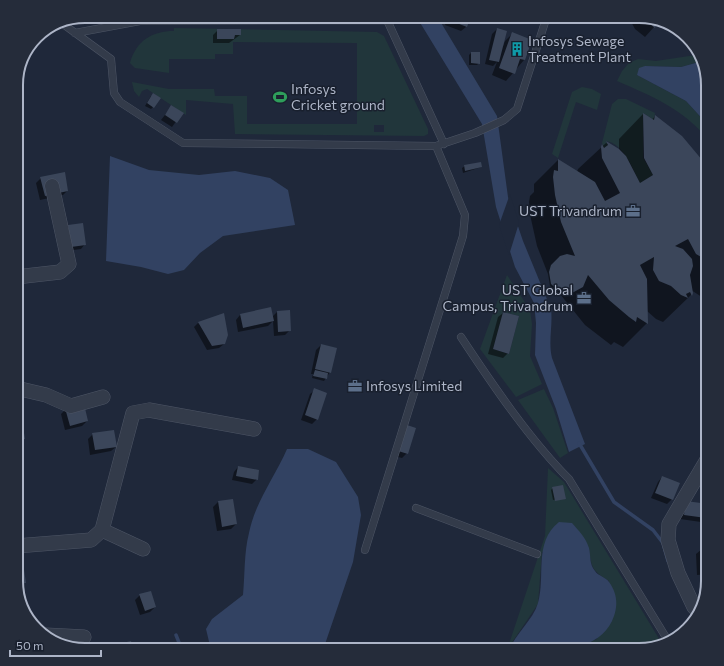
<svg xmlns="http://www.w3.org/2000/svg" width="724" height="666" font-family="Commissioner,sans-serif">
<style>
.green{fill:#21363b;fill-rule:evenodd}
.water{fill:#324262}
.pier{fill:#1f283a}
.shadow{fill:#0007}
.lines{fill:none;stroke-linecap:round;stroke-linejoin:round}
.stream{stroke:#324262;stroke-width:3.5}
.building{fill:#3b465a}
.service-casing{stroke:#4d5565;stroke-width:8}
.minor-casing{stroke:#4d5565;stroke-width:15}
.service{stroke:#333b4a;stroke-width:7}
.minor{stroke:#333b4a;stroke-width:14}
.labels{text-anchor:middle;stroke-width:3;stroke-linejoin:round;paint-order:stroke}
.poi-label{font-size:14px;fill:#adb5c7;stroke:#19202e;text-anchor:start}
.rim{fill:none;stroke:#adb5c7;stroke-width:2}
</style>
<rect width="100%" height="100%" fill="#1f283a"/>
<path class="green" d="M174,28L377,32L384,36L428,129V134L424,136L235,134L233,104L186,100V115L147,89L142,91L139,97L134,91L132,82L169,89H214L215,96H247V124H357V43L233,42V54H215V59H169V73L135,68L130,63C136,41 152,31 174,31ZM241,30V35H235L234,39H218ZM374,125H384V132H374Z
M696,55L699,62L681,67L645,66L637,75L686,101L708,125V139C681,108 654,97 617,81L622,71L629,63L638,59L656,61Z
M582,87L592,89L601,94L597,110L576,102L558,158L552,154L572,92Z
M618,99H626L655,113L654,120L643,113V158L653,175L640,183C633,169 624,144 606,141L608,145L604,148L602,143L612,104Z
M507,275L530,310L532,324L530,356L542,384L516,397L480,349ZM503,312L519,316L509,354L493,349Z
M544,389L553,408L568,453L560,458L518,400Z
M548,468L564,482L661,642L643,650H567L597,639L609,581C593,571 591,568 589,549L542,552L538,604L513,641L509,650H507L545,536Z"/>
<path class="water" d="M416,16H437L497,116L508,197L523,241L551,309C553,326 548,341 552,358L585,444L569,452L556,409L535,355L536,323L534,303L515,267L496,207L482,124Z
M699,62L708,81V125L686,101L637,75L639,68L645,66L681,67Z
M110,156L149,170L199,175L235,171L270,178L288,190L295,225L223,236L200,253L184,270L168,274L141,267L106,261Z
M287,449H308L336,462L358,497L361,515L353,562L323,650H211L206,629L212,619L243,595C245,574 244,552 249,533C255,502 275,477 287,449Z
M559,522L572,523C579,531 586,538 589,548C591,556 589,564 595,571C598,576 606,577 609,582C617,593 618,604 614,616C600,657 544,650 509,650C516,633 533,620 538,603C546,575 533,543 559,522Z"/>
<path class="pier" d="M510,194L519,223L509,255L499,225Z"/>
<path class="shadow" d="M448,16H470L466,27L461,31L445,25Z
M628,16H643L656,22L654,27L645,37L635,29Z
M497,29L503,46L505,41L513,33L524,60L506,81L492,75L497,62L493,66L485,64L492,34Z
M218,30L240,35L229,43H213V35Z
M471,53L479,63L477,65H469V55Z
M151,96L153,107L151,109L145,106Z
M172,106L182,113L172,127L161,120Z
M643,114L652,120L655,116L681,137L708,169V301L691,290V295L663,322L656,319L647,311V323L623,347L614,342L611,345L585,325L560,294L550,286L548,274L537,246L531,219L529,202L530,196L534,192V184L558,160L577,172L578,169L606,143L619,150V139Z
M465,166L481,167L463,173L462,168Z
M41,178L67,191L63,195L40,200L36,183Z
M68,226L85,244L81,249L66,251L63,231Z
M277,312L290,330L285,335L274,336L273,321L268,326L238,332L236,320L240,315L272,317Z
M503,313L508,353L503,358L488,354L498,317Z
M198,323L224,344L219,348L207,350L194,327Z
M321,345L330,372L324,381L312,378L313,374H311L316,350Z
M315,390L317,419L312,424L301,420L310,394Z
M66,409L87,421L82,426L65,430L61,414Z
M16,410L24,439L16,446Z
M402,431L407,453L402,458L394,456Z
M93,434L116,447L111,451L90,455L88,439Z
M238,467L257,479L252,484L232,480L234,472Z
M662,477L672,499L667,504L651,498L658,482Z
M553,488L564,498L553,500L551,490Z
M232,500L236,524L231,529L217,531L213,507L218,502Z
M681,507L705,517L701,522L680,519Z
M708,529V574L697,575L696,554L702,549L700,535L704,530Z
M16,558L25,582L17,588L16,585Z
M140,595L155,607L150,612L140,615L135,600Z
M60,636L61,645L49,638Z
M131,642V650H117L119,645Z"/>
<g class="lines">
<path class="stream" d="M579,443L614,502L653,530L663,543L668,561
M176,635L182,650"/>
</g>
<path class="building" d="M450,16H471L467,27L449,20Z
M642,16L657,22L655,28L645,20Z
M497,28L507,31L499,62L489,60Z
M217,29H241V35H235L234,39H217Z
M512,32L532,40L525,60L520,59L515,74L499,68Z
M471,52H480V64L471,63Z
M153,93L161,98L154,108L147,103Z
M171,105L184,113L177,123L165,115Z
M643,113L654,120L655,115L682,136L708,167V261L696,254L688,239L675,246L683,249L692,259L693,266L690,275L693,293L692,296L690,292L686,294L688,298L681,295L671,286L659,281L653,270L654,257L640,265L647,279L648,324L637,317L636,322L629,317L609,300L588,275L583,287L572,293H566L560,292L551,284L549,272L551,265L560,256L567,254L575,256L561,222L555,195L553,177L554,170L558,171V159L595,182L605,201L620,193L602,158L601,147L602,144L604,148L608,145L606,141L619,149L626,156L640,183L653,175L644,158Z
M481,162L482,167L465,171L464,165Z
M65,172L68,191L45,196L40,177Z
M83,223L86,245L71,247L68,225Z
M271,307L274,321L243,328L240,314Z
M290,310L291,331L278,332L277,311Z
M503,312L519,316L509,354L493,349Z
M224,313L228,335L225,344L212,346L198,322Z
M321,344L337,348L331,373L315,369Z
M315,370L328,373L327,379L313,376Z
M314,388L327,393L318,420L305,415Z
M84,404L88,421L70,426L65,408Z
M20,408L25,439L16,441V409Z
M407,425L416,428L408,454L398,451Z
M114,430L117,447L95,450L92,433Z
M238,466L259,470L258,480L236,476Z
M662,476L680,483L673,500L655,493Z
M563,485L566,499L555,501L552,487Z
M233,499L237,524L222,527L218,501Z
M686,501L708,504L706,518L684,515Z
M708,528V570L701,571L700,549L707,548L704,529Z
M16,556H22L26,583L16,584Z
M151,591L156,607L145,611L139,594Z
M131,641L133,649L120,650L118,644Z"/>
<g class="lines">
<defs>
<path id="service" d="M63,24L111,59L114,93L120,102L183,143L436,146L475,133L504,120L517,109L547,16
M75,33L140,21L387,20L444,144
M461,337C492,384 530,440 569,479L667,639
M416,508L537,554
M365,550L463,236L465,215L436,146"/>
<path id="minor" d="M16,277L60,272L69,264L52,186
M16,388L46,395L71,406L103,397
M102,530L143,549
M16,546L91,540L102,530L133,413L149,410L254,429
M699,612L694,607L678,573L668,540L669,524L708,458
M45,635L84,637"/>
</defs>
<use href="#service" class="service-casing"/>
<use href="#minor" class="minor-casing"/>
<use href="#service" class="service"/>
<use href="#minor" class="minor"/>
</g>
<defs>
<symbol id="building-bare" viewBox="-9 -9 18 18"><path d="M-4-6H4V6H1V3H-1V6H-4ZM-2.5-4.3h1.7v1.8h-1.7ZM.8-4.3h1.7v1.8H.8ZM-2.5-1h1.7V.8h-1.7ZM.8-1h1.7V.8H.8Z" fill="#0f9aa8" stroke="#19202e" stroke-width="2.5" paint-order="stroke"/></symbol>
<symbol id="stadium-bare" viewBox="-9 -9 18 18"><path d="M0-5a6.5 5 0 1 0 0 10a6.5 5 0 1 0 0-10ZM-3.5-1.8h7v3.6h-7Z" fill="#2e9e5b" stroke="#19202e" stroke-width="2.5" paint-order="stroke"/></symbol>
<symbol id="office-bare" viewBox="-9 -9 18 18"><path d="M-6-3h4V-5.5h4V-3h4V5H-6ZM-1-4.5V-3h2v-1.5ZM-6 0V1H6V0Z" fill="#5c6f8a" stroke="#19202e" stroke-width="2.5" paint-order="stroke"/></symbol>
</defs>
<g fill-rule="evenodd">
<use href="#building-bare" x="507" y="39" width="20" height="20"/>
<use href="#stadium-bare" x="270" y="87" width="20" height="20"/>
<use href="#office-bare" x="623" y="201" width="20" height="20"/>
<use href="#office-bare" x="574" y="288" width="20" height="20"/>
<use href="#office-bare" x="345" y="376" width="20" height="20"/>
</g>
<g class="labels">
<g class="poi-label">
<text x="528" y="46">Infosys Sewage<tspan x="528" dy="16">Treatment Plant</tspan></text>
<text x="291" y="94">Infosys<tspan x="291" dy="16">Cricket ground</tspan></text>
<text x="622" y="216" text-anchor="end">UST Trivandrum</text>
<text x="573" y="295" text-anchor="end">UST Global<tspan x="573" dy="16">Campus, Trivandrum</tspan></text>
<text x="366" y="391">Infosys Limited</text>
</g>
</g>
<path d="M0 0H724V666H0ZM85 23H639A62 62 0 0 1 701 85V581A62 62 0 0 1 639 643H85A62 62 0 0 1 23 581V85A62 62 0 0 1 85 23Z" fill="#252c3a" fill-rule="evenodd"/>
<path class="rim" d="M85 23H639A62 62 0 0 1 701 85V581A62 62 0 0 1 639 643H85A62 62 0 0 1 23 581V85A62 62 0 0 1 85 23Z"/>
<path d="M10 650v6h91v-6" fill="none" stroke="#adb5c7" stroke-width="2"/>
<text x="16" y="650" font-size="12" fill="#adb5c7" stroke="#19202e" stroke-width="3" paint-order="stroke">50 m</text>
</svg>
